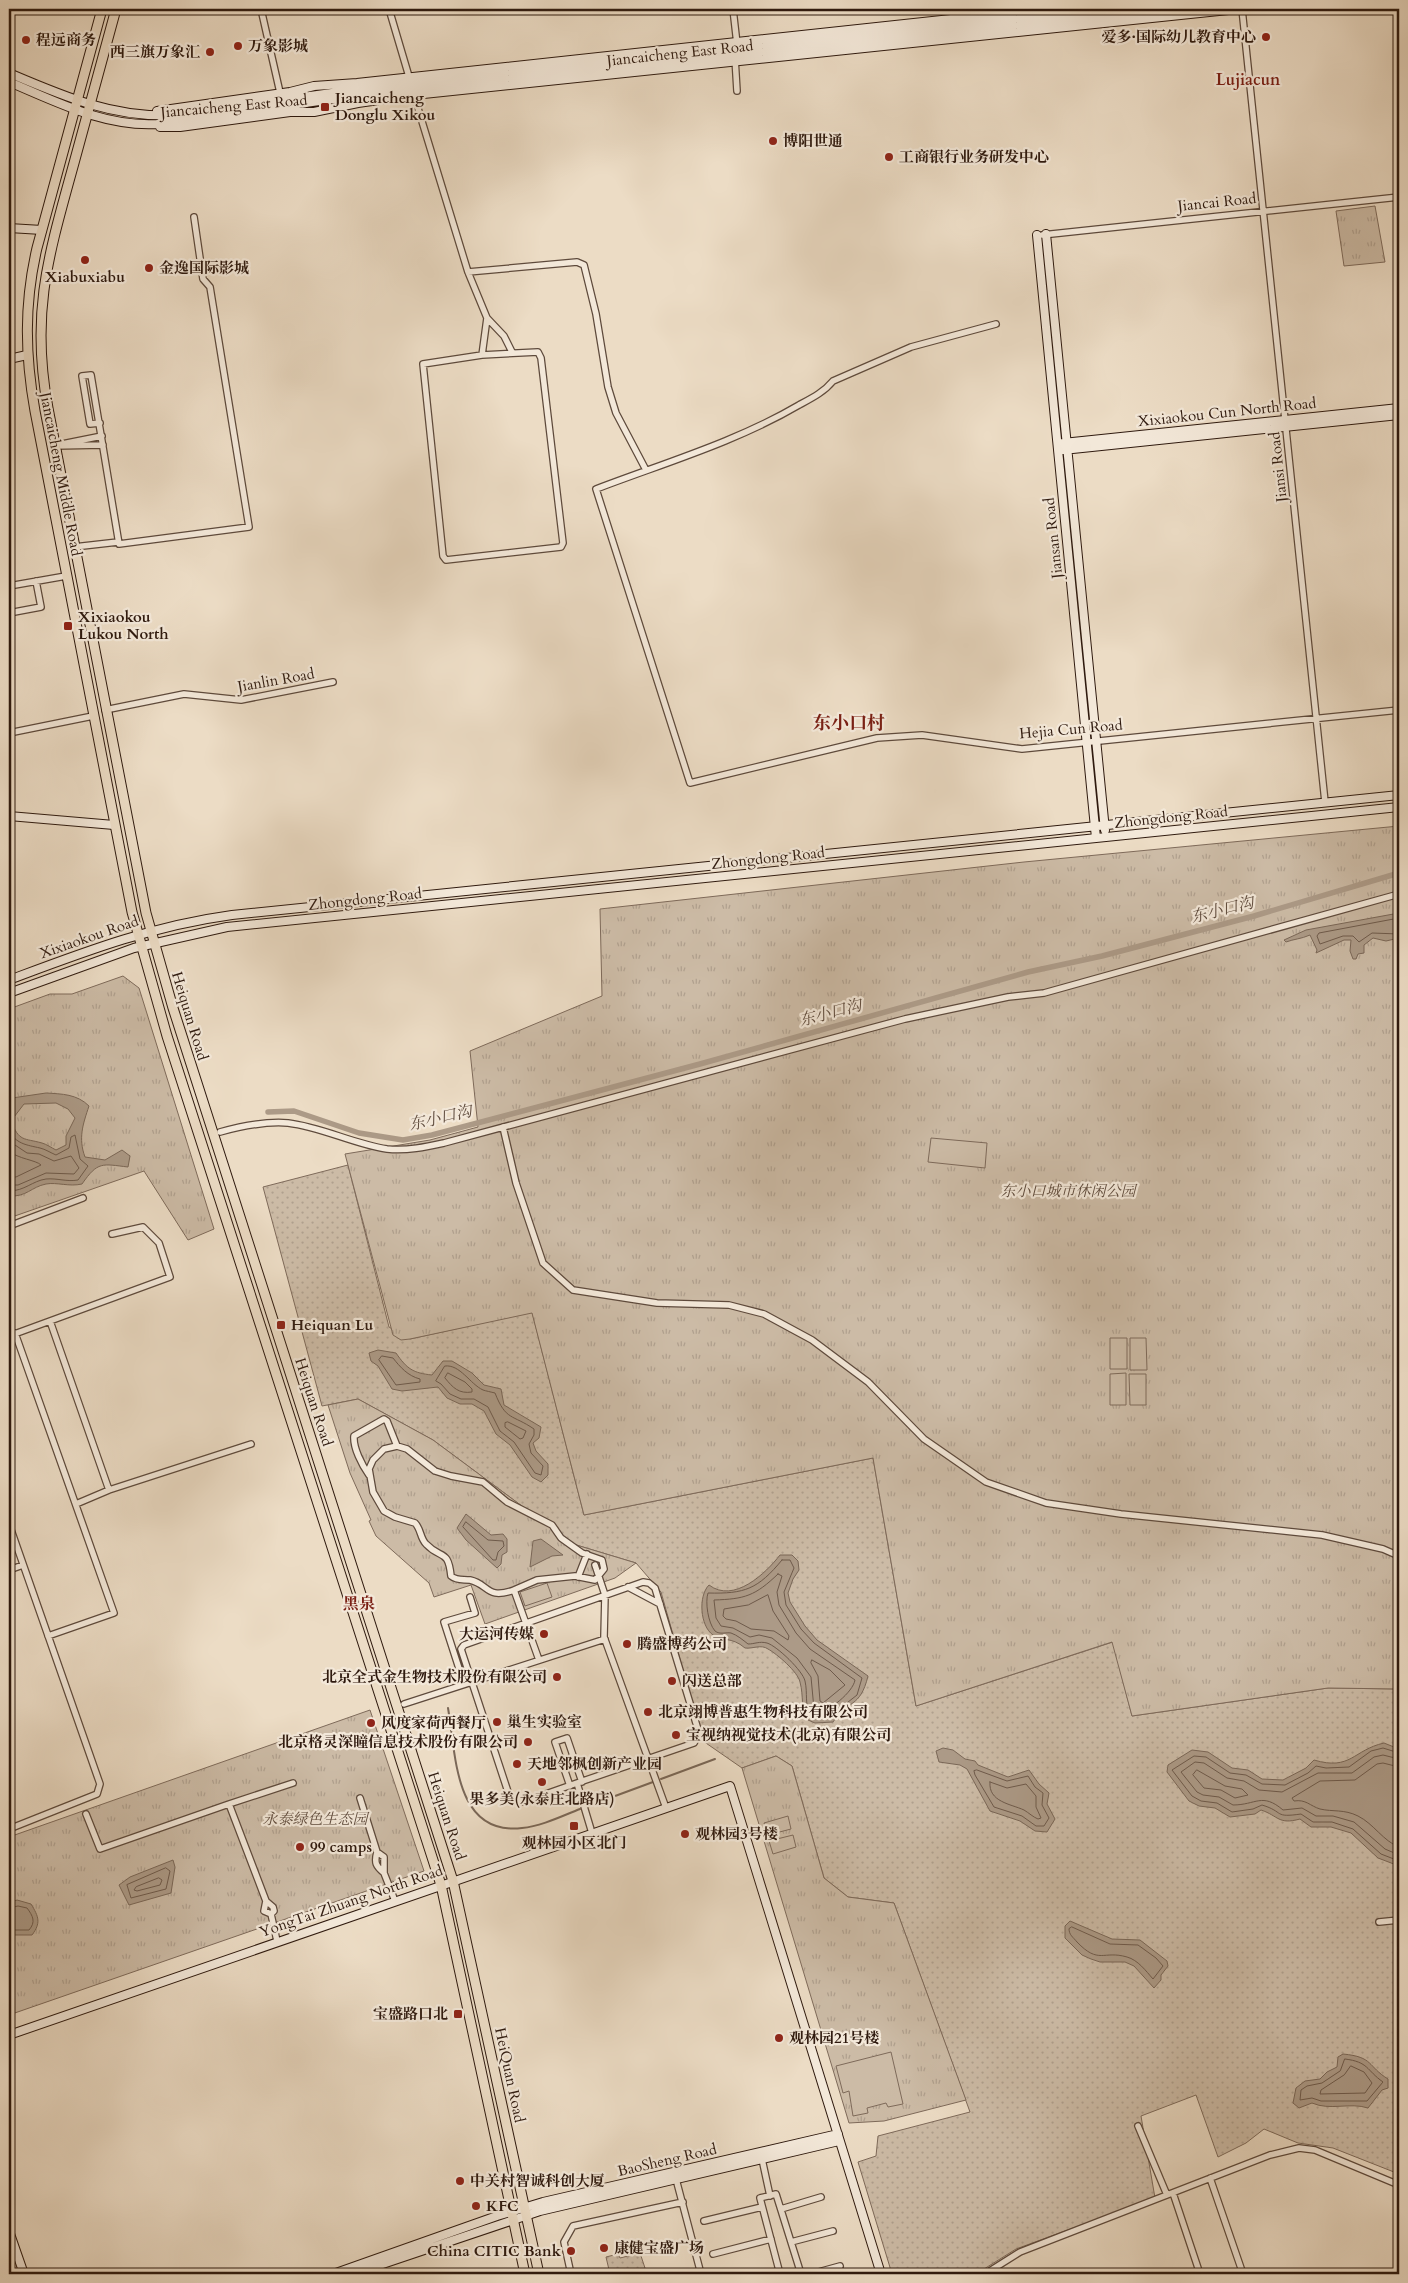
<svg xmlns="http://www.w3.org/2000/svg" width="1408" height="2283" font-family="Cardo,'Noto Serif SC',serif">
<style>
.grass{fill:url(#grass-dots);stroke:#7e6a5a}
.park{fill:url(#park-tufts);stroke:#7e6a5a}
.pitch{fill:#ccbba6;stroke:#7e6a5a}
.water{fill:#ac9a87;stroke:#7a6757;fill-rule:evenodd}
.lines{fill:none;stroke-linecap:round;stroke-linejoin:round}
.shore{stroke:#6e5a4b;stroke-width:1}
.stream{stroke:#7a6757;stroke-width:2}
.canal{stroke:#ac9a87;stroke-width:5.5}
.street-casing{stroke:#5e4a3c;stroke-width:8}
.secondary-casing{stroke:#2f1a0f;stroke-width:10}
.primary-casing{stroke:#2f1a0f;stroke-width:11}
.street{stroke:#f3e8d9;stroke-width:5.5}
.secondary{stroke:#f3e8d9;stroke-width:8}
.primary{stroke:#ecdcc5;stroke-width:9}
.poi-dot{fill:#8f2418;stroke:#f3e8d9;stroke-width:2}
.labels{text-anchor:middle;stroke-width:4.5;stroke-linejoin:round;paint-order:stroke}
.poi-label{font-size:15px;font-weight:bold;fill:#2f1a0f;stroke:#f3e8d9;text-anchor:start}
.street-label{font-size:15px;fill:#2f1a0f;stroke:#f3e8d9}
.park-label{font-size:15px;font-style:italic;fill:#5e4a3c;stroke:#f3e8d9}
.neighbourhood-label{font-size:16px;font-weight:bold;fill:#7a1f14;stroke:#f3e8d9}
.water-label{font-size:16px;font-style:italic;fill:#614d3f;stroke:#f3e8d9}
.quarter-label{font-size:18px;font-weight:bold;fill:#7a1f14;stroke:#f3e8d9}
</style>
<defs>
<pattern id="grass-dots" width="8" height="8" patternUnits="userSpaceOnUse" patternTransform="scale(1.25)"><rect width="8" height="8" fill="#ccbba6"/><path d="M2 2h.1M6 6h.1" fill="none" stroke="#b0a08e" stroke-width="1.8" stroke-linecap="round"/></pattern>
<pattern id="park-tufts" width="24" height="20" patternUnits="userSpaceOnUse" patternTransform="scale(1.25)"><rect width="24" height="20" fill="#ccbba6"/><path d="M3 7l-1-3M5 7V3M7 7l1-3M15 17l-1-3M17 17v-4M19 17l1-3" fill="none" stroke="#b0a08e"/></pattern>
</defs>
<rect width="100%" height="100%" fill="#ecdcc5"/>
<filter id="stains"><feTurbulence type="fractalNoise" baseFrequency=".004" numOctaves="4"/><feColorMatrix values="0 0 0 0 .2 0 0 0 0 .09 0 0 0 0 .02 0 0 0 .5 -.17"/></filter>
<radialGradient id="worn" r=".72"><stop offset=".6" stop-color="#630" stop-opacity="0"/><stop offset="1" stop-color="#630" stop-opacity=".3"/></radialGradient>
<path class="grass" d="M348,1165L389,1327L410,1339L532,1312L584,1515L873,1458L916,1706L1113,1642L1132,1716L1328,1688L1399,1689V2174L1333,2148L1298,2143L1264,2129L1246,2143L1218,2157L1196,2095L1141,2116L1155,2198L1016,2249L976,2274H892L858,2162L876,2156L878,2136L970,2112L894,1903L848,1897L824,1878L792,1766L776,1756L742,1768L703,1741L661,1592L636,1563L573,1544L433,1440L358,1399L322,1406L263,1187Z
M640,2253L647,2274H610L606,2257L618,2254L620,2258Z"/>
<path class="park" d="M1375,206L1385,262L1344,266L1336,211Z
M1399,826V1689L1328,1688L1132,1716L1112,1642L916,1706L873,1458L584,1515L532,1313L410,1339L401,1340L393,1335L345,1154L430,1140L478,1127L470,1051L602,996L600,909L1024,862Z
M123,976L139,988L214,1229L188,1240L144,1171L9,1218V1009L50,994H72Z
M358,1399L433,1440L573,1544L636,1563L615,1578L485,1624L471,1585L434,1597L429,1583L376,1536L369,1521L371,1520L350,1473L328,1405Z
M370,1710L424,1871L9,2015V1837Z
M776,1756L792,1766L824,1878L848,1897L894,1903L966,2100L884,2121L849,2123L742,1768Z"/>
<path class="pitch" d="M931,1138L987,1143L985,1168L928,1162Z
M1110,1338H1127V1369H1110Z
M1130,1338H1146L1147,1370H1130Z
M1126,1373V1405H1110V1374Z
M1129,1374H1146V1405H1130Z
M547,1583L552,1597L525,1606L520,1592Z
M788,1816L791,1829L768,1835L764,1823Z
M793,1835L796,1847L773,1854L769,1841Z
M891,2052L903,2104L888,2107L886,2103L867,2108L868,2113L853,2116L849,2091L843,2093L836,2066Z"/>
<path class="water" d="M1399,913V938L1386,941L1373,938L1364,945V953L1358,954L1356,959H1353L1350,951L1351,940H1344L1316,953L1317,950L1310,935C1301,939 1294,939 1286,942L1284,940L1306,930Z
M46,1093C62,1094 77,1094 89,1106C83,1124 78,1138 85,1157L105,1160L122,1150L130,1156L128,1167C102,1164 98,1161 82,1184C69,1187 57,1182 46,1184C31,1187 27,1197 9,1196V1102L12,1098ZM56,1103L68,1109L75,1118L66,1136V1145L56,1150C52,1148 46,1144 42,1143C24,1138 19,1142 11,1121L24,1104Z
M378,1350L396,1353C407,1369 413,1373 432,1375L443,1361H452L472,1373L484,1385L501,1389L504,1405L541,1427L539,1438L533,1443L536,1451L548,1464V1475L541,1482L532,1477L510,1445L496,1434L484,1411L472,1404H460L447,1398L438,1387L402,1391L392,1389L378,1366L371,1361L369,1353Z
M466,1514L491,1535L503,1534L507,1539V1552L502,1555L501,1564L497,1568L466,1540L457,1528Z
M541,1539L563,1555L552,1556L530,1567L533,1541Z
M780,1555H792L798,1561L799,1570L793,1579L788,1593L790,1602L805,1626L817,1640L868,1676C860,1709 848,1699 833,1722L815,1723L808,1720C800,1707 804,1697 800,1682C798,1672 777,1654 768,1649C761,1644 753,1649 745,1648C731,1636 722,1642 713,1635C700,1626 698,1596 709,1585C734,1604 766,1573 780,1555Z
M1384,1743L1399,1749V1866L1378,1858L1351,1833L1331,1827H1311L1300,1819C1278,1825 1279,1816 1261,1810L1255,1814L1230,1817L1215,1808L1199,1806L1189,1801L1167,1772L1168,1765L1192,1750L1208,1752L1232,1768L1248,1770L1262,1779L1283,1780L1306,1768L1314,1760C1351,1771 1353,1750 1384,1743Z
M943,1748L953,1750L965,1759L975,1761L978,1765L1008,1777L1029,1770L1039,1784L1049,1793L1047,1804L1055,1819L1047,1832L1035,1831L1020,1821L990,1811L967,1769L960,1765L939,1762L936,1751Z
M173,1860L175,1867L171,1893L129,1905L119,1885L130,1877Z
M17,1900L31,1904C39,1917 41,1923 32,1935H9V1903Z
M1070,1921L1112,1939L1140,1940L1167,1961L1168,1966L1161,1975V1980L1154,1988L1134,1966L1125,1962H1100L1091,1959L1082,1955L1065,1938V1926Z
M1343,2054C1374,2057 1367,2066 1388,2079V2088L1382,2090L1368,2108C1350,2102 1330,2111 1312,2103L1299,2108L1293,2103L1296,2088L1305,2081L1320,2079L1327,2072L1337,2067L1338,2057Z"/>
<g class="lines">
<path class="shore" d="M1399,918L1319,933L1317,936L1320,944L1343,936H1353L1359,942L1372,933L1399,934
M9,1130C15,1144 27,1145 40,1148C45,1149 51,1153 56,1155L69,1148L71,1137L75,1135L80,1159L88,1166L78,1180C67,1182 57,1178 46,1179C32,1181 25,1191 9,1191
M9,1141L27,1153L39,1154L54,1161L71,1156L79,1168L74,1174L46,1173L18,1185H9
M9,1151C18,1159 36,1160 41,1165L16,1177H9
M382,1356L393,1358C400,1367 408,1376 420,1379V1382L396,1385L379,1360Z
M445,1366C460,1364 470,1384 483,1390C486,1391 491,1392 495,1393C506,1421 512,1414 534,1429V1435L529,1444L531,1453L543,1466L541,1475L535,1473L514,1442L500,1431L488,1407L474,1399H461L450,1394L441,1384L436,1381Z
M448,1373L465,1382L472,1389V1392C459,1394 453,1388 445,1378Z
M508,1422L526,1431L523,1438L520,1439L505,1427V1423Z
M466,1522L488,1540L503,1541L504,1546L498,1552L496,1560H493L463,1527Z
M782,1560H790L794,1568L784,1592L786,1605L801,1629L814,1643L862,1678L857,1695L829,1717L811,1716C804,1704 808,1694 805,1681C803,1671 777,1646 767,1643C759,1641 755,1644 748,1644C743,1640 737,1635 731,1633C726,1632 720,1635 715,1631C708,1623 705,1602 708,1593C745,1594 758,1589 782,1560Z
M778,1574L782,1576L777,1592L779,1605L796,1633L810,1649L855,1680C853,1692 829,1712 817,1712L814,1709L811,1677L797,1658L772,1638L759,1635L750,1637L733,1628L721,1626L716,1618L714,1600C745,1599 755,1596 778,1574Z
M768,1595L773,1611L789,1636L788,1640L774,1631L751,1629L736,1621L726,1619L723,1616L724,1609L748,1605Z
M812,1660L830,1670L845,1685L823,1703L820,1701L818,1676L811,1663Z
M1399,1753L1383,1748L1371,1751L1349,1767L1326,1768L1316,1766L1308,1773L1285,1785L1262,1784L1246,1775L1230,1773L1206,1757L1194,1756L1172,1770L1192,1796L1201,1801L1217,1803L1232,1812L1253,1809L1262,1805C1285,1812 1273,1818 1301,1814L1313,1822H1332L1353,1829L1381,1854L1399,1861
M1399,1759L1383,1755L1374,1757L1352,1773H1318L1282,1792L1259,1790L1244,1781L1227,1778L1204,1763L1195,1762L1181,1772L1197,1792L1203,1795L1219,1797L1233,1805C1256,1805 1262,1792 1283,1810L1302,1808L1316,1816H1333L1354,1822L1385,1849L1399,1855
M1399,1767L1383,1763L1377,1764L1355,1780L1320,1781L1292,1798L1294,1801C1306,1799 1310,1806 1320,1809C1333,1812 1344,1809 1358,1816C1374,1824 1383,1841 1399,1847
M977,1770L1007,1781L1028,1776L1035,1787L1043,1793L1042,1805L1049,1818L1044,1826H1036L1022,1816L994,1807L975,1775L974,1771Z
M1197,1770L1225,1786L1242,1789L1248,1795L1235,1798L1221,1790L1204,1788L1193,1775Z
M990,1782L1007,1788L1026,1784L1036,1796V1807L1041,1818L1038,1819C1033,1817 1029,1813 1024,1810C1011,1804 988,1802 990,1782Z
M166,1868L170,1871L166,1889L131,1898L127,1885Z
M159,1878L162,1880L160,1885L137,1891L134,1890L136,1887Z
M9,1908L18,1906L27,1908C33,1916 36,1922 29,1930H9
M1072,1927L1110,1944L1138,1945L1156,1958L1163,1966L1153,1979C1146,1971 1138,1960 1127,1957C1103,1950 1099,1965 1077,1942C1073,1937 1069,1935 1069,1929Z
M1345,2059C1369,2062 1366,2070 1383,2082L1367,2101H1321L1312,2098L1300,2100L1301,2090L1307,2086L1322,2083L1340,2071Z
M1351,2066L1364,2072L1372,2083L1365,2093L1320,2094L1321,2090L1344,2075Z"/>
<path class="stream" d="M448,1708C456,1754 454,1836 522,1828C542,1826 562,1816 580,1809
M661,1779L715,1759
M588,1806L653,1782"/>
<path class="canal" d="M268,1112L294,1111L359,1133L403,1140L432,1135L700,1064L1028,972L1102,956L1254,916L1399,873"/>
<defs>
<path id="street" d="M261,9L281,97
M389,9L410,80
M733,9L737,44
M1242,9L1325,802
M735,58L737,91
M413,92L468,272L487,318
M1042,235L1399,197
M468,272L577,262L584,265L596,314L608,387L616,413L646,470
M996,324L911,347L833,381C824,392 812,398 799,405C736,442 664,463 596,489L690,783L877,738L922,735L1022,749L1399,710
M482,355L423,364L443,556L446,560L561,547L563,543L541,358L538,352L482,355L487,318L504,336L512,352
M100,423L90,424L82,376L91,375L119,544L249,527L210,287L203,279L194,217
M62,444L102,436
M55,446L103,445
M74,547L118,542
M9,586L66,576
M9,613L41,607L36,581
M105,710L184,694L241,700L333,682
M9,733L93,716
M503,1127L516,1183L543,1263L573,1290L657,1303L729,1305L764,1314L812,1340L868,1382L924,1439L986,1482L1046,1503L1121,1514L1322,1535L1383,1549L1399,1556
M220,1132C242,1126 265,1121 288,1123C322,1127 353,1144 387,1149C407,1151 426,1147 444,1143L905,1019L1008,997L1044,993L1399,894
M9,1226L83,1198
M50,1321L109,1490
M15,1333L114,1613L48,1636
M9,1336L170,1277L159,1243L143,1227L112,1234
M369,1475C362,1465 353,1448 354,1436L384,1419L387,1421L397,1446
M76,1504L109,1490L251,1444
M9,1524L100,1784L97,1794L9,1829
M595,1565L605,1595L604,1637L666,1808
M9,1570L23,1565
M578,1577L587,1554
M628,1587L660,1604
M514,1590C486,1600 489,1584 470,1580C463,1579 457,1581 451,1576C448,1548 441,1560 426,1544C420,1538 421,1529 415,1523L395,1517L384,1511L373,1492L369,1469L373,1460L384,1449L397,1446L407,1449L435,1471L451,1476L483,1482L507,1502L552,1525L561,1538L582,1553L602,1560L604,1569L595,1580L575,1576L537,1580L514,1590L539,1660
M464,1684L444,1622L475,1613L470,1597
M404,1704L605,1639
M577,1783L523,1802H516L510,1798L461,1649L464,1645L643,1582L649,1583L655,1588L699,1733L694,1743L577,1783L592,1833
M570,1786L555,1742L567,1738L582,1782
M360,1798L377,1852
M86,1814L100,1849L229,1804
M384,1873C376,1866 374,1863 377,1852L384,1857V1873L395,1901
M266,1901L229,1804L293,1783
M266,1901L273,1907L274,1911L271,1914L264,1911Z
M271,1914L277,1941
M1379,1922L1399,1920
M1138,2126L1167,2195
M762,2159L770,2196
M1210,2178L1243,2274
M676,2179L701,2274
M1173,2193L1200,2274
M781,2209L821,2197
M704,2221L762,2207
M791,2242L833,2231
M713,2254L771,2239
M571,2274L564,2242L573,2226L683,2202
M780,2274L760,2198L776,2194L801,2274
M811,2274L840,2266
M985,2274L1020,2252L1270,2155L1299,2148L1315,2150L1399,2185"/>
<path id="secondary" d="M9,73C63,96 113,118 173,115L425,80L1106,9
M9,82C57,102 104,127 157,124L412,88L1170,9
M157,111L290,92L314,86L357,83L1043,9
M160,127H180L290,112H314L358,103L414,95L1238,9
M9,228L42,230
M1046,234L1105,830
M1037,235L1096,838
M9,359L27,355
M1063,443L1399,408
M1063,450L1399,415
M9,816L114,825
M9,980C84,952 151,926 232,915L1399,795
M9,993L134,948L227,927L1399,807
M9,2035L730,1786L881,2274
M9,2231L24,2274
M333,2274L497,2216L543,2202L838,2134
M353,2274L540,2211L839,2141"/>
<path id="primary" d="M102,9L37,248C24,304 25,355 35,411L132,912L167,1036L441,1885L525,2274
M116,9C102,60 88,111 74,163C49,254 30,312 48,408L146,913L173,1008L453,1881L539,2274"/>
</defs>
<use href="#street" class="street-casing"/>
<use href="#secondary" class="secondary-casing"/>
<use href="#primary" class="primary-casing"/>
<use href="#street" class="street"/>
<use href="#secondary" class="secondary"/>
<use href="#primary" class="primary"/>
</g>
<g class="poi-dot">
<circle cx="1266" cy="37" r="5"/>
<circle cx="26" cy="40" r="5"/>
<circle cx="238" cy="46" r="5"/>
<circle cx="210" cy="52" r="5"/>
<rect x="320" y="102" width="10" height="10" rx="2.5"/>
<circle cx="773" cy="141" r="5"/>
<circle cx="889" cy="157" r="5"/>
<circle cx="85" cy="260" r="5"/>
<circle cx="149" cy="268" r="5"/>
<rect x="63" y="621" width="10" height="10" rx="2.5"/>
<rect x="276" y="1320" width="10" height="10" rx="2.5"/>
<circle cx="544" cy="1634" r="5"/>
<circle cx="627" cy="1644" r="5"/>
<circle cx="557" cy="1677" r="5"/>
<circle cx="672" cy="1681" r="5"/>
<circle cx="648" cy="1712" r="5"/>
<circle cx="497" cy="1722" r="5"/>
<circle cx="371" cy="1723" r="5"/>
<circle cx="676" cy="1735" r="5"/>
<circle cx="528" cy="1742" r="5"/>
<circle cx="517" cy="1764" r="5"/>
<circle cx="542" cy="1782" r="5"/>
<rect x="569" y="1821" width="10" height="10" rx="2.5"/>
<circle cx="685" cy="1834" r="5"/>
<circle cx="300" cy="1847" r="5"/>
<rect x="453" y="2009" width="10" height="10" rx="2.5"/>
<circle cx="779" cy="2038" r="5"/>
<circle cx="460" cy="2181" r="5"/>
<circle cx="476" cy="2206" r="5"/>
<circle cx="604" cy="2248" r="5"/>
<circle cx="571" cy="2251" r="5"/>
</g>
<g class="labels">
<g class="poi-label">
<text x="1256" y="42" text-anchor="end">爱多·国际幼儿教育中心</text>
<text x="36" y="45">程远商务</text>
<text x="248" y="51">万象影城</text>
<text x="200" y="57" text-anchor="end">西三旗万象汇</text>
<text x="335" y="103">Jiancaicheng<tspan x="335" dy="17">Donglu Xikou</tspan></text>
<text x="783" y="146">博阳世通</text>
<text x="899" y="162">工商银行业务研发中心</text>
<text x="159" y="273">金逸国际影城</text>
<text x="85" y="282" text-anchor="middle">Xiabuxiabu</text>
<text x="78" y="622">Xixiaokou<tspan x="78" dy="17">Lukou North</tspan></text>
<text x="291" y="1330">Heiquan Lu</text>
<text x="534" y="1639" text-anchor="end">大运河传媒</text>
<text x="637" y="1649">腾盛博药公司</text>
<text x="547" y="1682" text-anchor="end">北京全式金生物技术股份有限公司</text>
<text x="682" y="1686">闪送总部</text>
<text x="658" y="1717">北京翊博普惠生物科技有限公司</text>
<text x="507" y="1727">巢生实验室</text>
<text x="381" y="1728">风度家荷西餐厅</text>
<text x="686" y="1740">宝视纳视觉技术(北京)有限公司</text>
<text x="518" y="1747" text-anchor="end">北京格灵深瞳信息技术股份有限公司</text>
<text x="527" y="1769">天地邻枫创新产业园</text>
<text x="542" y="1804" text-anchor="middle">果多美(永泰庄北路店)</text>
<text x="695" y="1839">观林园3号楼</text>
<text x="574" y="1848" text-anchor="middle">观林园小区北门</text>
<text x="310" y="1852">99 camps</text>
<text x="448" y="2019" text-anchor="end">宝盛路口北</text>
<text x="789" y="2043">观林园21号楼</text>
<text x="470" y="2186">中关村智诚科创大厦</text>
<text x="486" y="2211">KFC</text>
<text x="614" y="2253">康健宝盛广场</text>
<text x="561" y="2256" text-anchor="end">China CITIC Bank</text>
</g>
<g class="street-label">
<text transform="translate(680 53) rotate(-6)" y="5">Jiancaicheng East Road</text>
<text transform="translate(234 106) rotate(-5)" y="5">Jiancaicheng East Road</text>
<text transform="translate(1217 202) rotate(-6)" y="5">Jiancai Road</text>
<text transform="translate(1227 412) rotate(-6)" y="5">Xixiaokou Cun North Road</text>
<text transform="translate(1278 467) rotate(-96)" y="5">Jiansi Road</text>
<text transform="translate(61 474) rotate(79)" y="5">Jiancaicheng Middle Road</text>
<text transform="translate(1053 538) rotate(-96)" y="5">Jiansan Road</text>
<text transform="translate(276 680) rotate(-10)" y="5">Jianlin Road</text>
<text transform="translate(1071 729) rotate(-5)" y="5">Hejia Cun Road</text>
<text transform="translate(1171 817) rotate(-6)" y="5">Zhongdong Road</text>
<text transform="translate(768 858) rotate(-6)" y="5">Zhongdong Road</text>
<text transform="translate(365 899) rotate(-6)" y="5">Zhongdong Road</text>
<text transform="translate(89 937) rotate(-19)" y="5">Xixiaokou Road</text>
<text transform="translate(190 1016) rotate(73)" y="5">Heiquan Road</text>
<text transform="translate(314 1402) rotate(72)" y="5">Heiquan Road</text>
<text transform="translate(447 1816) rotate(72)" y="5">Heiquan Road</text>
<text transform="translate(351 1901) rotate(-19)" y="5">YongTai Zhuang North Road</text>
<text transform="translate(510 2075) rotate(78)" y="5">HeiQuan Road</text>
<text transform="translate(667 2160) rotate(-13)" y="5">BaoSheng Road</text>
</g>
<g class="park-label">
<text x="1068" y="1196">东小口城市休闲公园</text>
<text x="315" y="1824">永泰绿色生态园</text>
</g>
<g class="neighbourhood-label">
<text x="1248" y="85">Lujiacun</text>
<text x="359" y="1609">黑泉</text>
</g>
<g class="water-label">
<text transform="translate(1222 909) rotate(-14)" y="6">东小口沟</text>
<text transform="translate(830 1012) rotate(-15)" y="6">东小口沟</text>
<text transform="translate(440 1117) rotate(-13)" y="6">东小口沟</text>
</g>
<g class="quarter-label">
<text x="849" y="729">东小口村</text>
</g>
</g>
<rect width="1408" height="2283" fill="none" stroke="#ecdcc5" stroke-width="30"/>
<rect x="10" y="10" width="1388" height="2263" fill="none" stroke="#2f1a0f" stroke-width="2.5"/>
<rect x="15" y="15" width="1378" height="2253" fill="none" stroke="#2f1a0f"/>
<rect width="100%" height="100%" filter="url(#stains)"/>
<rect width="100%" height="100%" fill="url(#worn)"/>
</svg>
